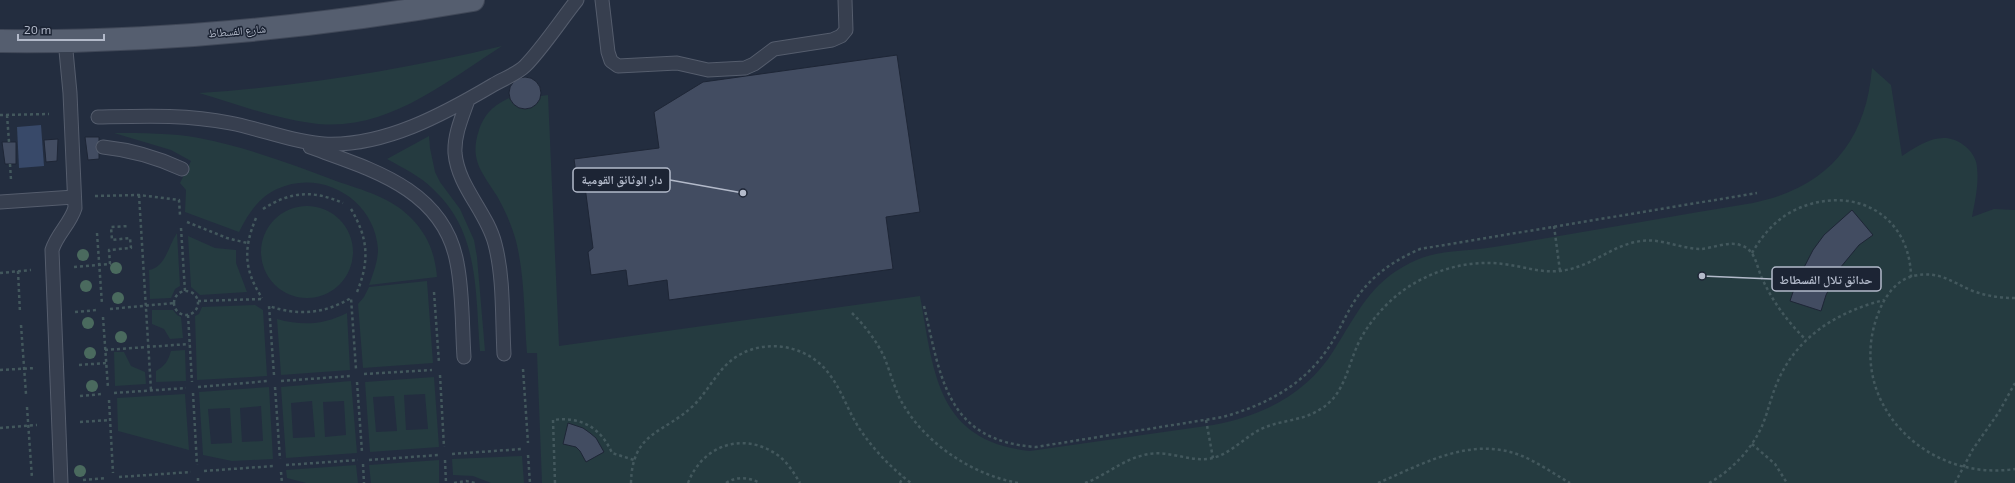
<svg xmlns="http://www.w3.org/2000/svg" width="2015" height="483" font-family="'Exo 2','Noto Naskh Arabic',sans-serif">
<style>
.green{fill:#253b40;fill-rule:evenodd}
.water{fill:#384969}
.building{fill:#424c61;stroke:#1e2636}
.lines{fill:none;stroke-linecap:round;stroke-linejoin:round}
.lane-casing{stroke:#555d6d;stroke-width:15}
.primary-casing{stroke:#404858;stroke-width:24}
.path{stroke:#43585d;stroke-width:2.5;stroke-dasharray:3 3;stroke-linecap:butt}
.lane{stroke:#373f4f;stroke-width:13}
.primary{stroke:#555e6f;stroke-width:22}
.tree{fill:#4a6a5e}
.labels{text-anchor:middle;stroke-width:3;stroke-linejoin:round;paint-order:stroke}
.street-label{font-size:11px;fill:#b3baca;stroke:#1c2434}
.leader{fill:none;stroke:#b3baca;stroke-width:1.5}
.callout-dot{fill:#b3baca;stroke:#1c2434;stroke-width:1.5}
.callout{fill:#1c2434;stroke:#b3baca;stroke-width:1.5}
.callout-label{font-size:12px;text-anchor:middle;font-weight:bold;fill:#b3baca}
</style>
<rect width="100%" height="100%" fill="#232d3f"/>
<path class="green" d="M502,46C444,83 384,134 311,123C273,118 236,104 199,93C302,86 402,70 502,46Z
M1872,68L1891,85L1902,156C1922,143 1944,128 1966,147C1972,152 1977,160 1977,168C1979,184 1975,201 1972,217L1994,209L2015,210V483H542L537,353H527C524,316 525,277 516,241C512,226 505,210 497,196C482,172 469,160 479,130C485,113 493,106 509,98C519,113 533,113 541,96L548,95L559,346L920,296C934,372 936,441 1030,451L1213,425C1262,416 1307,394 1334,350C1357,314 1370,283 1410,263C1437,249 1465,252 1494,247C1580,233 1666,217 1753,203C1826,188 1866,143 1872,68Z
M114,133C142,133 172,133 199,138C246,147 291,164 336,181C362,190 391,197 411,218C428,235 435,254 437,277L369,285C373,274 378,261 378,249C375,200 322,168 277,189C258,198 248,214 239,232L185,212L186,190L180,183L191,161L171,150Z
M429,136L430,148L435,172L440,182L460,209L474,240L477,257L485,351H480C475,293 480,232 433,189C420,176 403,168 387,159Z
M261 252a46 46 0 1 1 92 0a46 46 0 1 1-92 0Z
M177,233L180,286L175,289L171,298L150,299L149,270C166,267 168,246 177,233Z
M188,236L215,248L236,250V263L247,292L200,295L191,287Z
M427,281L433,363L363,368L358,304L364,297L369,287Z
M255,305L263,310L267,376L197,380L195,316L199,314L202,307Z
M152,310H173L177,315L181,317L183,338L170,339L164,329L152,324Z
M347,313L350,370L281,375L277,319C303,326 323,325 347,313Z
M185,350L186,381L156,382V371C165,366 168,361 171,351Z
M114,352H124L131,366L145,372L146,384L115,386Z
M434,377L439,447L370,452L365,382ZM425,394L428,429L406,430L404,395ZM394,396L397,431L376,432L373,397Z
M351,381L357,453L286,458L281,387ZM312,401L315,437L293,438L291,403ZM344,401L346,435L325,437L323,402Z
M269,387L273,459L232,461L203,455L199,392ZM261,406L263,441L242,442L240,408ZM230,408L232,443L211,444L208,409Z
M185,394L189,450L118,431L117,398Z
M522,456L524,483H491L473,476L453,475L452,459Z
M439,460V483H371L369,465Z
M356,465L358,483H306L287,478L286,470Z"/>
<path class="water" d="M41,125L44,166L19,168L17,127Z"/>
<path class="building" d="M897,55L920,212L886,217L893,269L669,300L667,280L628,286L626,270L591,275L588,252L593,248L584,179L577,180L574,159L659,148L654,112L703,82Z
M509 93a16 16 0 1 1 32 0a16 16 0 1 1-32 0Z
M85,137H99V159L88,160Z
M58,139L57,161L46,162L44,140Z
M2,142H16V164H5Z
M1852,210L1873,235L1859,245L1840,268L1826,295L1821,311L1790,301L1796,283L1813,250L1824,235Z
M568,423L583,428L590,433L596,438L604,452L586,462L580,451L576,447L563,444Z"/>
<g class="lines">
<defs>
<path id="lane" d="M602,0L608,52L611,61L618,66L677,63L708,70L745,68L754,64L774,49L832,40L841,36L846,30L845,0
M468,100C462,117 454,135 455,153C458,187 487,212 495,244C504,278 502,319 504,354
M98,117C142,116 186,114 230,123C262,129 292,142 324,144C384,147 444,114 493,85C503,79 517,74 525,66C542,49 561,20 577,0
M103,147C132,150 156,157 182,169
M310,147C370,169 444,189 457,263C463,292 462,327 464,357
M0,202L74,197
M61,483L52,250C57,234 70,224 75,208L70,93L65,40"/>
<path id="primary" d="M0,41C158,43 317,27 473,0"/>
</defs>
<use href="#lane" class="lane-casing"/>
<use href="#primary" class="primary-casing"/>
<path class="path" d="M0,115L49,114
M7,115L9,142
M10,164L11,180
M139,195L151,390
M95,196L139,195L179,200L180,215
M263,209C291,191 313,190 343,203
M351,209C368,238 370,260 357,292
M256,218C243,249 244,270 262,298
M187,222L227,238L247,243
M1554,226L1560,271
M181,228L185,291
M97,233L102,304
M1752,253C1763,234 1777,218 1797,209C1853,184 1910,214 1911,277
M74,267L110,264L109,250L131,248L130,238L112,240L111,227L129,226
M18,271L20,313
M0,273L31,270
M174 303a12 12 0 1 1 24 0a12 12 0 1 1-24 0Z
M434,292L439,363
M2015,298C2000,298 1987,296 1973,291C1951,282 1939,270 1913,276C1897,280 1886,295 1880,309C1842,397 1923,483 2015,469
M198,301L262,299
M924,306C941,378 946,441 1036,447L1223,417C1262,406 1299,388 1324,354C1338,336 1345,314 1358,296C1374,274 1395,260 1420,249L1757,193
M110,309L174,303
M75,312L97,310
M852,313C865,326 877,341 885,359C890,372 894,386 900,399C923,442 970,474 1018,483
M188,315L192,382
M103,317L108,388
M21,325L26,394
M105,350L189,344
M79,365L106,363
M523,369L528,443
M0,370L36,368
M364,374L432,370
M274,375L269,306C298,316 324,314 351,298L356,369
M440,375L444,447
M281,381L351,376
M357,382L362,452
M198,387L268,381
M275,387L280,459
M114,393L186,388
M193,393L197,465
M80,396L102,394
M109,400L113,473
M27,407L32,478
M1206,420L1213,458
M80,422L110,420
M0,428L37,425
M1752,444L1775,464L1787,483
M452,454L522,449
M528,455L530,483
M369,460L439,455
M445,460L446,483
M363,464L364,483
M286,465L358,460
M204,471L274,466
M281,472L282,483
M119,477L191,472
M198,478V483
M83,480L106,478
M454,483L466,481L475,483
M555,483L553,420C581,416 601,428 612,453L634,460
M631,483C632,431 664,434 694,405C708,391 717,371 733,359C763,337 808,344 830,375C842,391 848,411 859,428C873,449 891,468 911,483
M688,483C703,444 745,431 779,456C788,463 794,473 800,483
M726,483C737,476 748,477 760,483
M900,483L903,477
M1085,483C1105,476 1122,460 1144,455C1166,449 1186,461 1208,459C1229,456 1243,438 1261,429C1280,420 1302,421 1319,410C1346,395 1347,365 1360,340C1369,323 1382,308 1396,296C1425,272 1466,259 1503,264C1522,266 1540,273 1559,271C1591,268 1611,245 1641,241C1662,238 1681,249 1701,249C1713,248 1729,241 1740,245C1755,249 1756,264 1761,276C1772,301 1787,321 1806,340
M1378,483C1423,464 1472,435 1522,456C1539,463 1554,474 1570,483
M1709,483C1731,471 1752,449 1762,426C1768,412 1771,397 1777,383C1796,337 1837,312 1884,300
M1955,483L1973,449L1999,412L2015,383"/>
<use href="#lane" class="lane"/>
<use href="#primary" class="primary"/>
</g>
<g class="tree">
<circle cx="83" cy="255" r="6"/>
<circle cx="116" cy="268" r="6"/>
<circle cx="86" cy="286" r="6"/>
<circle cx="118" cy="298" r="6"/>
<circle cx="88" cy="323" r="6"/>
<circle cx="121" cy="337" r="6"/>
<circle cx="90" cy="353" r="6"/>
<circle cx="92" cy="386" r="6"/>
<circle cx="80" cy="471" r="6"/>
</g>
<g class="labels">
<g class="street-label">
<text transform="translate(237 31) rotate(-5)" y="4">شارع الفسطاط</text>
</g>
</g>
<path class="leader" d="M743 193L670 180M1702 276L1772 279"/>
<g class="callout-dot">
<circle cx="743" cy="193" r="4"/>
<circle cx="1702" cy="276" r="4"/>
</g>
<g class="callout">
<rect x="573" y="168" width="97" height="24" rx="4"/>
<rect x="1772" y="267" width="109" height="24" rx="4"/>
</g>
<g class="callout-label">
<text x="622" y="184">دار الوثائق القومية</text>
<text x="1826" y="284">حدائق تلال الفسطاط</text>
</g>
<path d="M18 34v6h86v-6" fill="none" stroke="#b3baca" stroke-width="2"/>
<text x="24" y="34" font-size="12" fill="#b3baca" stroke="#1c2434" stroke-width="3" paint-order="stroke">20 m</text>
</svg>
